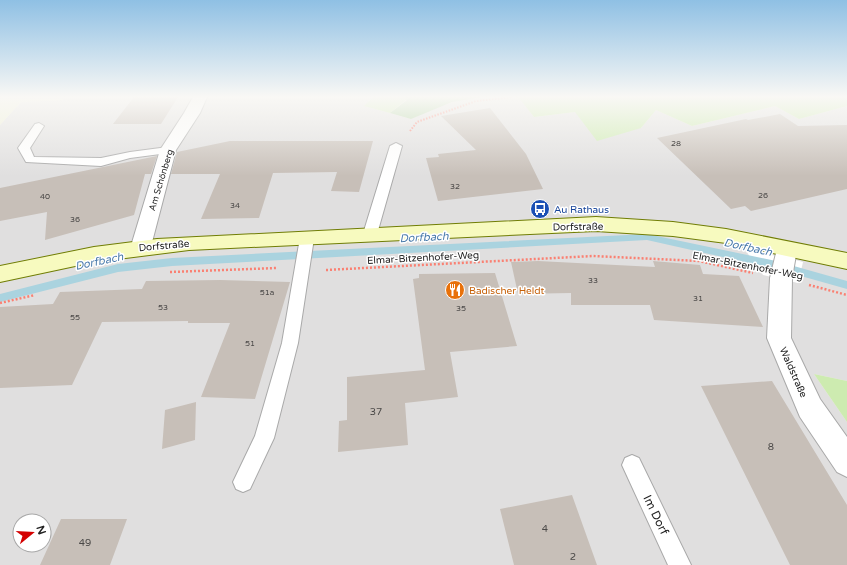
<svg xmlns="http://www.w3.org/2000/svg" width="847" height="565" font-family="'Varela Round',sans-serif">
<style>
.residential{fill:#e0dfdf;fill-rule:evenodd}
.farmland{fill:#eef0d5}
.grass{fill:#cdebb0}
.forest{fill:#add19e}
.pier{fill:#fff}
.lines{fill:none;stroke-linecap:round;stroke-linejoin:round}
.stream{fill:#aad3df;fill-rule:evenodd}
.building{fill:#c7bfb8}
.service-casing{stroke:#a9a9a9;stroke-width:2}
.minor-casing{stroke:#a9a9a9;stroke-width:2}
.secondary-casing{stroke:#707d05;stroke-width:2}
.path-far1{stroke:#fa8072;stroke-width:2;stroke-dasharray:1.5 1.5;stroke-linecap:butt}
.path{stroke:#fa8072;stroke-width:2.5;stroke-dasharray:2 2;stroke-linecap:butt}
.service{fill:#fff;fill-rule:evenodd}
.minor{fill:#fff;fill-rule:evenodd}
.secondary{fill:#f7fabf;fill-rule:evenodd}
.labels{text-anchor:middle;stroke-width:3;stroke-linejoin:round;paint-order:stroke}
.number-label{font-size:8px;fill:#4b4948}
.far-street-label{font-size:9px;fill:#222;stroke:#fff}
.transit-label{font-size:10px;fill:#164399;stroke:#fff;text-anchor:start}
.street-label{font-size:10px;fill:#222;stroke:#fff}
.food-label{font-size:10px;fill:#c56008;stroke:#fff;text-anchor:start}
.near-number-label{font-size:10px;fill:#4b4948}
.water-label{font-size:11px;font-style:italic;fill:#4a7aab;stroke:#fff}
.near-street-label{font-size:12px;fill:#222;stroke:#fff}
</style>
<rect width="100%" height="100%" fill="#f2efe9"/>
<path class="residential" d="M66,97H373L365,106L411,119L434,108L467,98L514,97L520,98L534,117L575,112L641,128L656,110L692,126L775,106L799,119L847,106V381L814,374L847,422V565H0V125L21,102L63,100ZM20,521H44V545H20Z"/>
<path class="farmland" d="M0,97H66L63,100L21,102L0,125Z"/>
<path class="grass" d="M373,97H403L407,99L390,113L364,106Z
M514,97H847V106L799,119L775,106L692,126L656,110L641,128L597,141L575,112L534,117L520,99Z
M814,374L847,381V422Z"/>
<path class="forest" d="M403,97H483L452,102L411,119L390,113L407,100Z"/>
<path class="pier" d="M746,251L784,257L803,262L798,283L763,275Z"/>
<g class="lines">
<path class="stream" d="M647,234L776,261L847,281V289L776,269L647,240L172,266L118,272L0,302V294L118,264L172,258Z"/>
</g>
<path class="building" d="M134,97H178L161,124H113Z
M490,108L526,154L543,189L438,201L426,158L439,157L438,154L476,150L441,116Z
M780,114L798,126L847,125V189L751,211L745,206L731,209L657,138L746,119L748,120Z
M230,141H373L359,192L331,191L337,172L273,173L259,218L201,219L220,174H171L177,152Z
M157,156L151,174H145L134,215L45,240L47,212L0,221V188Z
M538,261L655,267L653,261L700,265L703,274L739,276L763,327L654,320L650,305H571V293L518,294L511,262Z
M495,273L517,346L450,352L458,397L405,403L408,445L338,452L339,421L347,420V377L425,370L413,279L419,278V274Z
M220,280L290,282L255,399L201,397L230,323H188V321L102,322L72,385L0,388V307L53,304L60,292L142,289L146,281Z
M772,381L847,505V565H790L701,386Z
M196,402L195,440L162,449L165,410Z
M572,495L597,565H514L500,509Z
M61,519H127L110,565H40Z"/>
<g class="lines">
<defs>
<path id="service" d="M39,123L44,126L30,148L34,157L101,158L130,152L168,147L174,150L168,153L130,158L101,166L26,162L18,148L35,124Z
M396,143L402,146L377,234L375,237H365L363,234L390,146Z
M307,233L312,235L314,238L298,343L274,438L250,489L243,492L236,489L233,482L255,436L282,343L300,238L302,235Z
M632,455L639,458L691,565H668L622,465L625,458Z"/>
<path id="minor" d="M193,97H207L200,113L176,150L151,246L148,251L141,253L134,251L131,246L160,150L184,113Z
M787,242L794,244L797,249L792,278L791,338L820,399L847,437V477L837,472L800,417L767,338L770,278L777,249L780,244Z"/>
<path id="secondary" d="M596,217L673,222L726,229L847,253V269L726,243L673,236L596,231L189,250L94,262L0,282V266L94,247L157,239Z"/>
</defs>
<use href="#service" class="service-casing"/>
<use href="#minor" class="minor-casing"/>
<use href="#secondary" class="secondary-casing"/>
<path class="path-far1" d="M410,131L417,122L476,101L513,97"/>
<path class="path" d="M326,270L593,256L699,261L753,273
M170,272L277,268
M809,285L847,295
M0,303L35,295"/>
<use href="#service" class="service"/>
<use href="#minor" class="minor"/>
<use href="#secondary" class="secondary"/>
</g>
<linearGradient id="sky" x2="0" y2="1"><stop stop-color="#8fc0e4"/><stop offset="0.55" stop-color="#f9f8f5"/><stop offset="1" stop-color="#f9f8f5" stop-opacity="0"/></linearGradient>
<rect width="847" height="176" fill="url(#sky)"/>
<defs>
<symbol id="bus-disc" viewBox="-11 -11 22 22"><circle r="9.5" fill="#1a4fb4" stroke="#fff"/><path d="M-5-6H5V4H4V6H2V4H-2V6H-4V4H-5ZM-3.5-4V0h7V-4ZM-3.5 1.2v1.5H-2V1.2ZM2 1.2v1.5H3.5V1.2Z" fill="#fff"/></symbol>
<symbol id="restaurant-disc" viewBox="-11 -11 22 22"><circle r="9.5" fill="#e8710a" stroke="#fff"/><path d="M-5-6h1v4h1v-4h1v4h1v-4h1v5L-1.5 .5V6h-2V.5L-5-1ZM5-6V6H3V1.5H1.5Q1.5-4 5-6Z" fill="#fff"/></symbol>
</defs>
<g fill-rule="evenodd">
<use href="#bus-disc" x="529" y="198" width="22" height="22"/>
<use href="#restaurant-disc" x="444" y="279" width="22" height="22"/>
</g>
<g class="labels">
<g class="number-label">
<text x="676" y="146">28</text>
<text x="455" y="189">32</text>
<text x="763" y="198">26</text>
<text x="45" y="199">40</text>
<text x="235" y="208">34</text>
<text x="75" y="222">36</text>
<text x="593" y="283">33</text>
<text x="267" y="295">51a</text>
<text x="698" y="301">31</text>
<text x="163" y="310">53</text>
<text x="461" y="311">35</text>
<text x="75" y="320">55</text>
<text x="250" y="346">51</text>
</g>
<g class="far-street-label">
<text transform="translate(161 180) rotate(-73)" y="3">Am Schönberg</text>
</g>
<g class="transit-label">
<text x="554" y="213">Au Rathaus</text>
</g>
<g class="street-label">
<text transform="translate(578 226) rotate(-1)" y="4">Dorfstraße</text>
<text transform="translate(164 245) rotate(-5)" y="4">Dorfstraße</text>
<text transform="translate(423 257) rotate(-3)" y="4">Elmar-Bitzenhofer-Weg</text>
<text transform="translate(748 265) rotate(11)" y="4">Elmar-Bitzenhofer-Weg</text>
<text transform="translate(794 372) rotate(66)" y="4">Waldstraße</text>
</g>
<g class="food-label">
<text x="469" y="294">Badischer Heldt</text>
</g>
<g class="near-number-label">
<text x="376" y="415">37</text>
<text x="771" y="450">8</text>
<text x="545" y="532">4</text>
<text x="85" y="546">49</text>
<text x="573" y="560">2</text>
</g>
<g class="water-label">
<text transform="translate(424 237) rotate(-3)" y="4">Dorfbach</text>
<text transform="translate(748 247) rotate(12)" y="4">Dorfbach</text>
<text transform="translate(99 261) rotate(-12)" y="4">Dorfbach</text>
</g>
<g class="near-street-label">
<text transform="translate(656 515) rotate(64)" y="4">Im Dorf</text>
</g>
</g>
<g transform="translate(32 533) rotate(72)"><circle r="19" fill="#ffffff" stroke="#a7a7a7"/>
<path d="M0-3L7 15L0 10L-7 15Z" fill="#d40000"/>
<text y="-6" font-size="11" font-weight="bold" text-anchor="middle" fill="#222222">N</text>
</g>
</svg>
